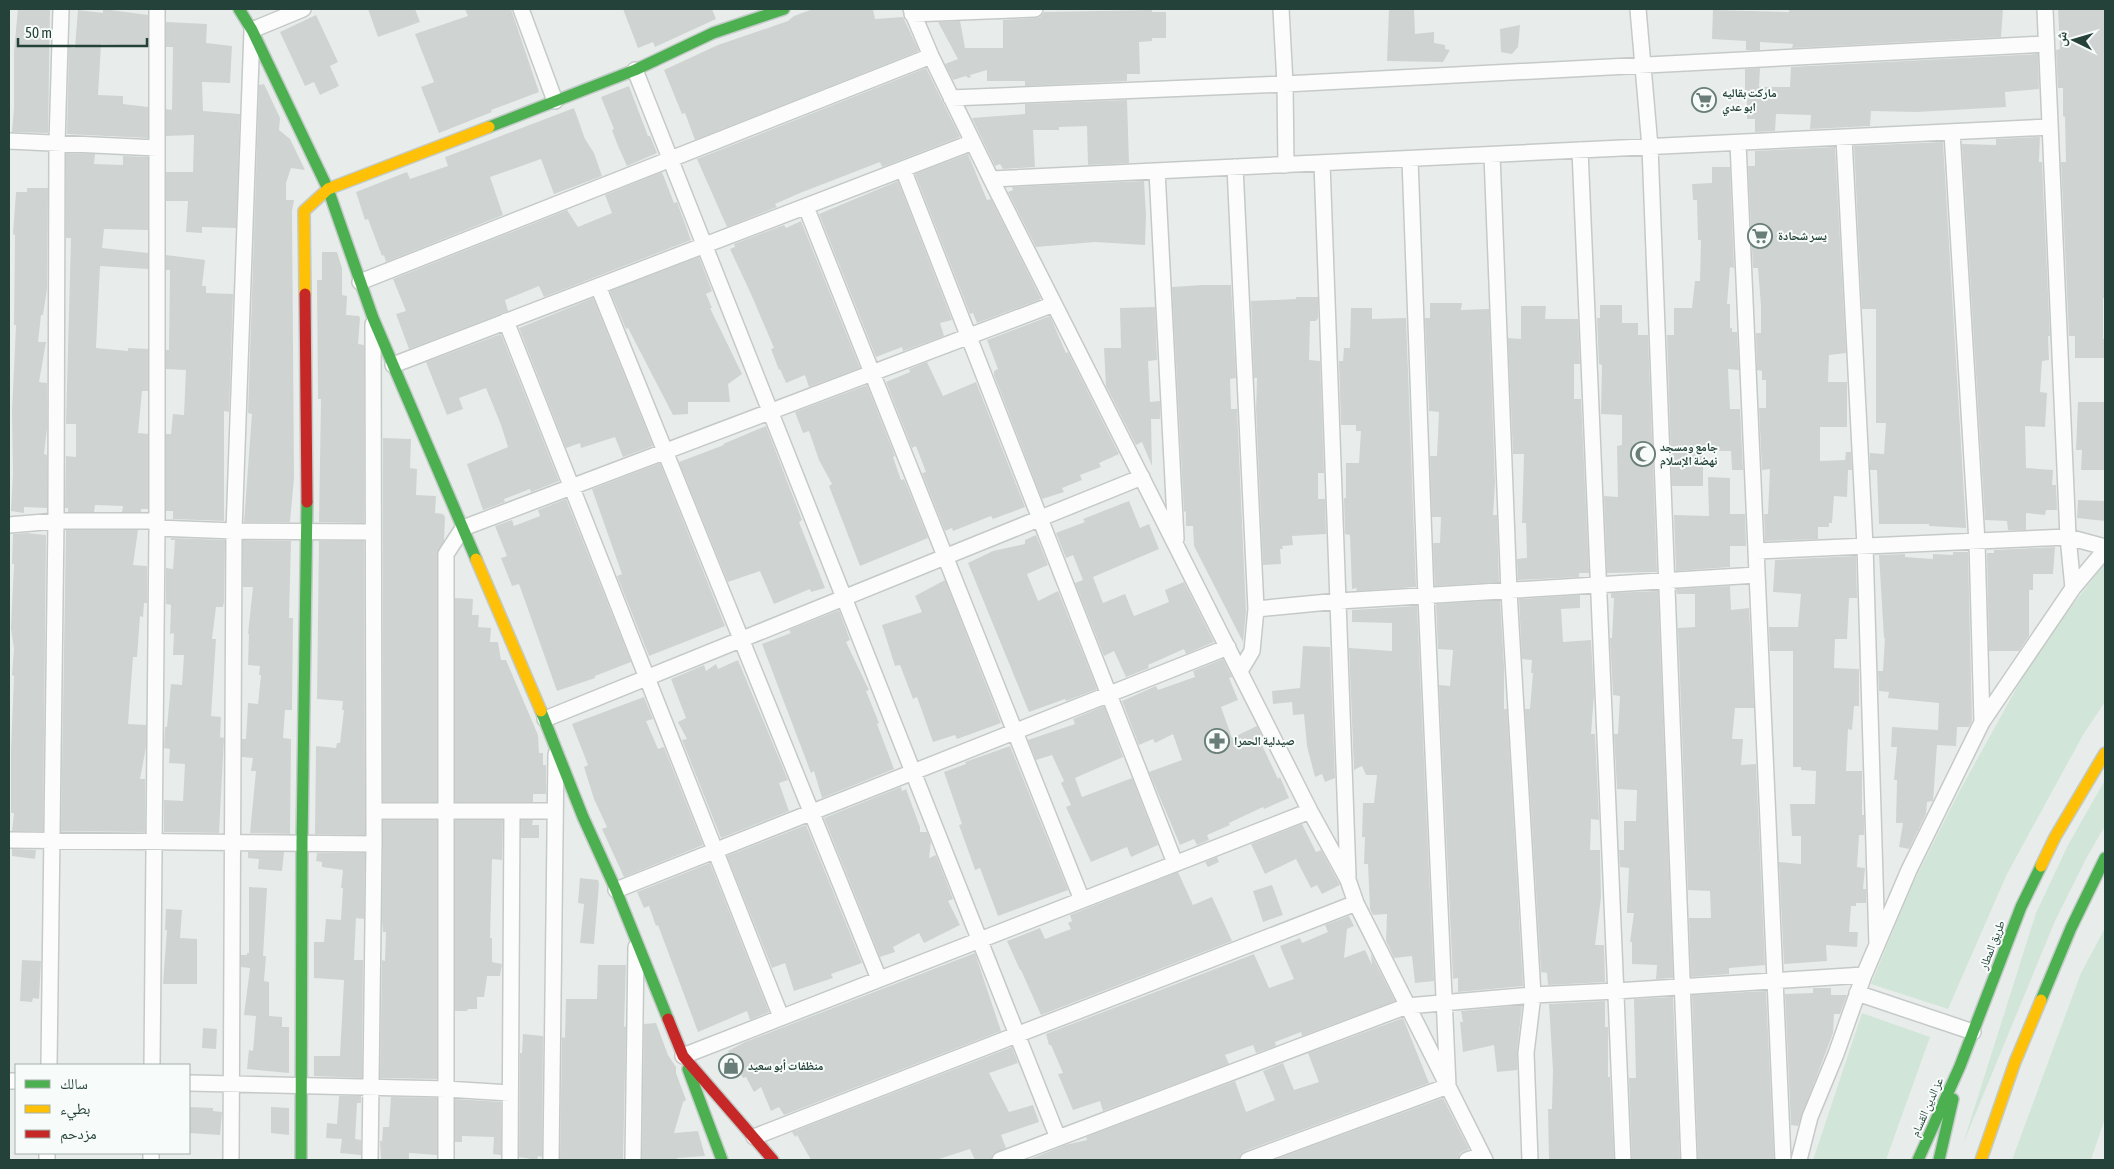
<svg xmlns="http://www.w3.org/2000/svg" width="2114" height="1169" font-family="'Asap Condensed','Noto Naskh Arabic',sans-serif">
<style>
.green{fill:#d1e6d8}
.building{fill:#cfd4d2}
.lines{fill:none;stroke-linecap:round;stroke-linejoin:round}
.street-casing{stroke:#c5cac8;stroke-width:18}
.fast-casing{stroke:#c3cbc8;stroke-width:14}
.slow-casing{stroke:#c3cbc8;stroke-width:14}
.jam-casing{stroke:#c3cbc8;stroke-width:14}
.street{stroke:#fcfcfc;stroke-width:15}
.fast{stroke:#4caf50;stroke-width:11}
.slow{stroke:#ffc107;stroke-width:11}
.jam{stroke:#c62828;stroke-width:11}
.labels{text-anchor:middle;stroke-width:4;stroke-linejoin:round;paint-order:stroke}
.poi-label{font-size:12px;font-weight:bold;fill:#24423a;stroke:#f7fbf9;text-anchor:start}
.street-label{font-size:12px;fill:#24423a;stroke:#f7fbf9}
</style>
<rect width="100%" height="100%" fill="#e8edeb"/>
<path class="green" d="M2105,563V702L2083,735L2007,874L1948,1009L1871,984L1911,887L1959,792L2037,651Z
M2105,780V826L2087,857L2055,921L1963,1144L2036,913L2068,845Z
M2105,928V1118L2091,1160H2012L2081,973Z
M1862,1013L1930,1037L1886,1160H1813Z"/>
<path class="building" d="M18,9H50L48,133L12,132L14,108V51Z
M103,9L148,15V46L101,44L98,95L123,96V104L148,107V138L67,134L69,47L75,48L78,10L103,13Z
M368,9H415L420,22L378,37Z
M465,9H511L539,92L491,110L492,112L439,133L421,87L434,82L415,34L468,16Z
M623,9H712L716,19L655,47L653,42L638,48Z
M813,9H873L875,19L903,17L919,51L695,140L685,113L682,114L664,70L718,45L788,21L794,16Z
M1389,9H1414L1415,34L1434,32V43L1445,45V49L1450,50L1443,62L1387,61Z
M1819,9H2003L2001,37L1792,48L1793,44L1760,42V50H1746V41L1712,39L1713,10L1789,12V10Z
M2058,9H2105V298H2103V339H2105V358H2075V336H2069L2061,162H2066L2065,117L2063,116V88H2058L2056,50L2060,49Z
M1152,10V12H1166V38H1152V41L1139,42L1140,74H1127V81L1025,86V81H987V70L970,75L971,77L968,78L966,76L953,80L945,64L958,59L938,22L960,21L965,48H1003V20L1036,18L1040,17L1044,12Z
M316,15L338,62L330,66L339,86L320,95L314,82L305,86L280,32Z
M166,22L207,24L206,43L232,46L230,83L202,82L203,111L240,114L236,228L202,227V233L186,232L188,201H166V172H193L194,135L166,136V109L172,110L173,47H166Z
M1520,25L1518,47L1512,54L1501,52L1500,29Z
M2038,54L2039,89L2005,92L2006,107L1916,112L1871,111L1870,126L1810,129L1811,115L1776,114L1775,131L1755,132V119H1747V90H1745V69L1760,68L1759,87H1790L1791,67Z
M926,68L960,137L882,167L880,162L800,193L775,204L777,207L727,227L697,159Z
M264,84L280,118L279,130L290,139L305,170L291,168L286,183V200H294L292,211L294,478L290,522H244L252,414L248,413L259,85Z
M629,86L648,136H650L657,153L627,166L618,146L612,130L614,129L601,97Z
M1127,100L1129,163L1088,165L1087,126L1059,127V130H1033L1035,167L1003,169L1000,164L995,166L972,118L1025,114V104Z
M574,108L585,139L594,153L602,176L554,194L541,159L490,177L503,215L386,262L384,255L382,256L368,219L365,220L356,192L407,172L410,179L448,166L445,157L448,156Z
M2040,137L2039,162H2042L2050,336H2048L2049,360L2042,361L2040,392L2047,393L2045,427L2025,426L2026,468L2053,470L2052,485H2056L2057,510H2046L2045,515L2026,513V530H2008L2007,521L1985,520L1962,144L1996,145V139Z
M1943,142L1966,528L1929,526V524H1879L1877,470H1870V453L1884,454L1886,423H1876V309H1862L1854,146Z
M1835,147L1846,353L1829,355L1828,382H1847V427H1820V461L1845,460L1846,452H1851L1852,470H1848L1847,497L1834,496L1832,523H1829V527H1818V539L1765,541L1764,514H1768L1770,469L1762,470L1759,408H1766V380H1762V371L1757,370L1756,333H1761V306L1758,268H1753L1748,166H1755V151Z
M66,153L95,154L94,164L123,165V156L148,157V230L104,229L102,248L148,253V269L100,266L96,348L128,351V348L148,349V391H142L138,433L148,434V509H141V512H122L123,506L95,505L94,512H68V508H65L66,456L76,457V424H66L71,238H66Z
M968,154L987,200L991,199L1041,299L977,323L973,313L970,314L915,174Z
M1712,167H1730L1734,268L1730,267L1727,304H1730V328H1732V332H1737L1739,370L1728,369L1730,409H1740L1743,470H1732L1731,451H1703V486H1672L1667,335H1674V308H1692L1695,281H1700L1701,240H1698L1697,200H1693L1692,184L1712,183Z
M662,172L674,203L677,202L691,240L544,297L539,286L505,300L508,311L409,349L396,314L406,311L393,279L567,210L578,227L612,213L605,195Z
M898,181L952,320L940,323L944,336L903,351L902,347L876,357L819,214Z
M1144,181L1146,215L1145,245L1095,242L1036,247L1008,192L1013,190L1012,187Z
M27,188H48L47,289L43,315H41L38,342H46L39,382L47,383V428L44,454L47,455V508L24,507V513L11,511L13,473L12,412L16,325H14L15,235L13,234L16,192H27Z
M801,221L860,368L809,387L805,375L786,383L780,369L779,370L771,349L774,348L751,294L730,249L735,247L734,244L784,225L786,228Z
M322,252H337L342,268V295L347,296L346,315L359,316L360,318L358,344L364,345V523L319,522L321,399H318L317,280H322Z
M166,255L205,260L202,286H206V293L233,294L229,412L224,411V521L173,519V511H166V434H171L173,414L184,415L186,370L166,369V350H169L170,270H166Z
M699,257L712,291L706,294L712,308H710L742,374L728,384L730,402H688V414L673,415L628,328L626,329L610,291Z
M1203,285H1231L1236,378L1230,379L1231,409H1237L1246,612L1243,642L1194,546L1193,526H1186V511L1184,512L1172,287Z
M1296,297H1318V318L1316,321H1310L1309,360L1320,361L1324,473H1318V499H1325L1326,534L1292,536L1293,545L1282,546L1283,549H1280L1281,564L1263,565L1256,409L1257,378H1254L1251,301L1296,299Z
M593,298L653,446L623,457L615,437L581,448L580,443L566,448L519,328Z
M1430,303H1462L1461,310L1489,309L1495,483L1493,515H1497L1499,582L1435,586L1433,543H1440L1441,517H1432L1430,456H1437L1439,412L1429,411L1425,318H1430Z
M1600,305H1622V323H1638V335H1648L1657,572L1607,573L1604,496L1618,497L1617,446L1622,445V415L1601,414L1602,365L1599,364L1597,318H1600Z
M1521,306H1546L1545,319H1578L1580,364H1574V399H1581L1589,573H1579V577L1518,580L1517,559L1527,558L1526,523H1522L1524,454H1513L1508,338L1521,339Z
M1155,307L1157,360L1148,361L1150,402L1160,401V419H1151L1152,466L1142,442L1136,445L1106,386L1104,348H1121L1120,308Z
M1351,308H1372V319L1406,318L1416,587L1356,591L1357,588L1352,589L1350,535L1345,534L1344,498H1346V463H1359L1361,431H1356V425H1341L1339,361H1343L1344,348H1350Z
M1050,316L1066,353L1068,352L1119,454L1099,463L1101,467L1080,475L1082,480L1062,488L1064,492L1042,499L994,375V371L998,369L987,340Z
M501,334L559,481L531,492L530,489L504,499L505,502L483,510L467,464L508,447L501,425L486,388L459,398L463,409L447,415L426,362Z
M927,362L943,396L976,382L1025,507L993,519L991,516L953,531L952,528L945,531L922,473L926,472L916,446L912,448L886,382L910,372L909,369Z
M867,385L895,456L893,457L901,480L904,479L928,538L860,566L829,486L832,484L819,460L809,431L803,433L795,412Z
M2078,402H2105V470H2081L2082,450H2076Z
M766,426L802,520L799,522L825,588L811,592L810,589L774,604L760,571L728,582L679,462L724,445L723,444Z
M383,438L411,439L410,468L417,469L416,495L436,496L435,513L443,514L445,517L444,541L437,554V802H383Z
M660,463L725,626L649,656L617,576L622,574L592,489Z
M1708,477L1730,478V514H1745L1746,546H1730V567L1676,571L1674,515L1709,516Z
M566,499L631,662L595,676V678L557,691L519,584L512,586L501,558L507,556L495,526L512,520L514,526L540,516L538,510Z
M2078,500L2105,501V521L2077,518Z
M1129,501L1140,528L1149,524L1159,549L1093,577L1103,603L1125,594L1134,616L1169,602L1165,590L1184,582L1214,642L1186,654L1184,649L1148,665L1149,668L1126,677L1114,651L1104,656L1075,583L1083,580L1073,555L1066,558L1056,533L1085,522L1083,519Z
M66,530H138L133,565L147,566V603H144L143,617L140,616L137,657H133L128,724L146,725V747L140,779H145V832L61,831Z
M27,533L46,535L43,831H12L14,813H11V750L14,676L12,675L14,649L11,628L14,564H12L13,534Z
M1036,535L1048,565L1027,574L1038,601L1058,591L1097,689L1066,701L1065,699L1029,712L968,563L993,551L1025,544V540Z
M171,538L225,540L224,602L223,607H216L212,639H216L211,716L221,717L220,737L224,738L219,833L164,832V800L183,801L185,764L169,763L170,749L164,748L165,727H167L171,684L182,685L184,655H173L174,633L170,634L171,605L166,604V568L173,569L175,540H171Z
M243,540L291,541L289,618H293L292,710H285L283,738L291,739L290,834L250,833L256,771H251L253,758L242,757V739H246L248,703L258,704L261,675H259L260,666L248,665L249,634H248L253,587H243Z
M319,541H364L365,835L315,834L316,746L336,748L337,743H340L344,710H342L343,701L317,699Z
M2055,547L2053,574H2033V590H2029V636L2019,651H1989L1987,553H1994V550Z
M1953,552H1968L1972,721L1969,727H1957L1956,746L1937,745L1933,801L1927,802L1926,814L1909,849L1899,847L1903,823H1896L1897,780H1894L1897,747H1891L1892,727L1938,730L1939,703L1888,698L1889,692L1879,691L1878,671H1883L1885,638H1884L1879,555L1905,554V557L1933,559V554L1953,555Z
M1856,556L1857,598H1849L1847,639H1835L1834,668L1859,669V706H1854L1852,730L1848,729L1846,771H1862V815H1864V835H1859L1857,867L1865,868L1863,889H1866V903H1856V906H1851L1849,932H1858L1857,947L1826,945L1827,961L1784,964L1779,862L1801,864V836H1792L1790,804H1815L1816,771L1801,770V767H1793V651H1770L1769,627H1798L1801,594L1773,592L1775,560Z
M945,580L1001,723L957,739L955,735L933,742L917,697L913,699L900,665L895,666L882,625L922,612L915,596Z
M1730,586L1731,610L1749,608L1754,708H1735L1732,739H1743L1741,765L1756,764L1765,965L1729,968V974L1691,977L1689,918H1711L1710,891L1688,890L1678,628L1695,627V594H1677L1676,589Z
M1658,591L1673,978L1656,979L1657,965L1632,964V942H1630L1634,913H1627L1629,868L1620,867L1619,850H1624V821H1636L1637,790L1617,789L1614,734H1618L1620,696L1613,695L1610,638H1612L1614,598H1611V593Z
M1580,595V608L1561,609L1563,642L1591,640L1594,694L1591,734H1595L1599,820L1591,819L1590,850H1600L1601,897L1595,945H1604L1605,982L1548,985L1547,973L1541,972L1525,709H1530L1533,673H1531L1532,660L1522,659L1519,599Z
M455,598L473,599L472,615H479L478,627L491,628L490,642H498L501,660H506L538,735L539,753H543V765H546V794H533V802H455Z
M1500,600L1504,666V709H1507L1523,986L1458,992V978L1453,979L1439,685L1450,686L1453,650L1438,649L1436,604Z
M1417,606L1434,981L1415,983L1412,956L1394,958L1386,941L1387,914L1373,915L1370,909L1368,864H1364L1365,837H1362L1363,803H1374L1377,775H1366L1362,766L1354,770L1349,648L1392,651V623L1352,622V610Z
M839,610L850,640L846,642L869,690L866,691L879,723L877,724L894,769L822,798L814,771L811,773L762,644L791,633L789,630Z
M1303,646L1330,647L1335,778L1325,782L1322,774L1315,777L1307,746L1304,714L1293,715L1292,702L1273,704L1272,691L1300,688Z
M1223,659L1232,677L1229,678L1238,700L1221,707L1232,738L1257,726L1265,743L1262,745L1278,779L1280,777L1289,798L1264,809L1263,807L1229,823L1230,825L1207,835L1209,840L1197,845L1194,839L1180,845L1149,772L1182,760L1173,734L1155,743L1153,739L1139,745L1122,701L1156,686L1158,690L1195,677L1193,671Z
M738,660L788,780L779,783L789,811L721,838L682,740L687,739L678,722L686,718L671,679L704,665L706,671L716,664L718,669Z
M644,697L653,719L646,721L658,749L664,747L703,845L624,877L602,829L607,827L594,799L584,767L588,765L572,724Z
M1104,706L1123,757L1075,778L1082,797L1132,778L1158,845L1131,857L1127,847L1091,862L1066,807L1071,805L1061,783L1064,781L1052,755L1036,760L1028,740L1075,724L1073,719Z
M1010,746L1068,890L998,916L980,868L975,870L973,864L959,825L962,824L944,772L966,764L965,762Z
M901,787L902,791L906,789L920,827V832H927L931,842L929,858L936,855L953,899L948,901L960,925L924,943L919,933L893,947L895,952L880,957L824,818Z
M383,820H437V1079L380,1078L382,960L385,961L386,932H383L382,920Z
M455,820H503L502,860L492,859L490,938H492V962L502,964L500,976H487L484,997H477V1009H468L467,1011H455Z
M521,820H533L532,825H539V838H521Z
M1302,824L1316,852L1321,850L1340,885L1322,894L1317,885L1311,888L1296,859L1265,874L1251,844Z
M806,825L862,963L831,974L833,978L794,991L785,963L772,968L727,856Z
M12,849L36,850L35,859L12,856Z
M248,852H284L282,871L258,869L259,859L248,858Z
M317,853H365L364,919L356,918L354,960H363L362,1078L314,1076V1056H340L344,980L314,978V942H324L326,919L341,920L343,888H341L343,870L322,867V862L316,861Z
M1217,857L1219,862L1208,867L1205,862Z
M710,863L769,1012L750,1020L747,1011L698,1032L658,925L656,926L649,906L644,908L637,892Z
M1178,872L1193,905L1212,897L1232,941L1041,1015L1021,970H1020L1007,941L1040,928L1045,939L1071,929L1068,923L1072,921L1070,915Z
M580,878L598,880L599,884L594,944L580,943L584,904L578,903Z
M1272,885L1283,915L1263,922L1253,891Z
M249,887L267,888L263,956H266L264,981L269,982V1016L282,1017V1027H289V1073L247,1069L249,1050L253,1051L256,1016L244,1015L250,968L241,967V955H247V953H249Z
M166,909L182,910L180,938L197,939V984H163L167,930H165Z
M1349,916L1354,926L1347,929L1344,958L1365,950L1372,965L1371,954L1395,1001L1302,1036L1301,1032L1275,1042L1276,1046L1256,1053L1253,1045L1225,1055L1229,1064L1103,1111L1100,1101L1073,1110L1058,1074L1063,1073L1051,1045H1049L1046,1034L1254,954L1269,988L1294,979L1280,946L1300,938L1302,943L1328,932L1325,925Z
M975,953L1001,1031L784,1115L779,1107L771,1111L761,1087L754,1092L746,1077L743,1078L728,1051L745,1042Z
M22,960L41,961L39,999L33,998L32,1002L20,1001Z
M598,965H626L624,1027L626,1026L623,1160L560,1159L562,1037L565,1038L566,999H597Z
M1813,988H1831V995H1847L1840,1014H1834L1833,1033L1798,1126L1791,1125L1785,994L1813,993Z
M1766,991L1774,1160H1698L1692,995Z
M1673,997L1680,1160H1632L1629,1078H1636L1634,999Z
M1605,1001V1027H1608V1077H1610L1614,1160H1549L1548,1109H1552L1553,1070L1549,1004Z
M1522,1005L1517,1052V1070L1497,1072L1494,1045L1463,1052L1460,1022H1463L1461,1011Z
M1403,1018L1429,1083L1245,1151L1241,1154L1239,1160H1028L1065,1145L1087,1140L1086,1137L1235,1081L1246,1112L1275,1100L1263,1071L1283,1063L1294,1090L1319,1082L1308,1053Z
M656,1023L668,1055L676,1067V1073L686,1100L683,1102L674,1133L698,1131L705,1156L677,1158V1160L642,1159L644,1024Z
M203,1028L217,1029L216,1049L202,1048Z
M523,1034L543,1036L542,1157L538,1156L537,1160L519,1157L520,1053H522Z
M1012,1047L1018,1063L989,1073L1009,1112L1033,1105L1039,1122L1001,1135L1006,1148L993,1154L991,1160H975L970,1149L936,1160H811L797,1135L795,1137L792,1132Z
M339,1096H361V1103H357L355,1139L361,1140V1155L340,1153L342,1139L326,1138L327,1123L337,1124Z
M391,1097L437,1098V1155L409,1153V1160H381L380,1141H382L383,1127H389Z
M1443,1098L1469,1149L1460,1153L1458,1160H1274Z
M455,1099L501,1102V1155L493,1154L494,1137L462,1136V1142H455Z
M189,1107L213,1108V1111L222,1112L220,1135L189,1133Z
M271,1107L289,1108V1135L271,1133Z"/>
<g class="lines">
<defs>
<path id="street" d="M521,9L555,101
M911,9L931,56L991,179L1310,811L1348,880L1356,903L1485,1160
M1281,9L1285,84L1286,165
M1638,9L1650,147L1689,1160
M2045,9L2068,537L2073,588
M912,14L1035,9
M635,70L1058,1138
M951,98L1285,84L2046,44
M1952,132L1977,542L1982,722
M1844,138L1865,546L1877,945
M9,141L157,148
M1738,143L1783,1160
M1580,150L1623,1160
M1492,155L1509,592L1533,995L1526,1053L1530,1160
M1322,163L1348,876
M1235,167L1256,609L1252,651L1240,671
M903,169L1175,863
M1157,171L1176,539
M991,179L2050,127
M806,207L1082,900
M360,282L931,56
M598,286L879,979
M506,321L781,1017
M393,365L973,142
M9,525L56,521H157
M157,528L234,531L373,532
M1756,551L2068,537L2105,547
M1256,609L1339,601L1757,575
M545,719L1142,477
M374,811H555
M9,840L374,844
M616,890L1228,647
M1857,993L1973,1032
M683,1056L1310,811
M49,1065L56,521L57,143L61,9
M152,1065L157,528V9
M9,1081H16
M189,1083L446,1089L510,1093
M754,1137L1356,903
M47,1160V1153
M151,1160V1153
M231,1160L234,531L252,30L303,9
M370,1160L374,844L373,324
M446,1160V554L463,528L1054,304
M510,1160L512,811
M551,1160L556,754
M633,1160L636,947
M1000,1160L1407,1006L1533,995L1616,991L1864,975
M1248,1160L1448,1086L1426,597L1410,159
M1467,1160L1482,1155
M1799,1160L1810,1117L1836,1054L1864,975L1909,870L1982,722L2073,588L2105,550"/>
<path id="fast" d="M239,9L252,30L328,189L373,318L476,559
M489,127L635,70L713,33L784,9
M541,711L583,817L616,890L668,1019
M2041,1000L2071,928L2105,858
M688,1069L722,1160
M301,1160L302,843L307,502
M1918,1160L1960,1066L2021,907L2041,866
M1939,1160L1953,1099"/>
<path id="slow" d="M305,294L304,211L328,189L489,127
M476,559L541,711
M2041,866L2055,837L2105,753
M1981,1160L2015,1062L2041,1000"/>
<path id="jam" d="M305,294L307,502
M668,1019L683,1056L773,1160"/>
</defs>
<use href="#street" class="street-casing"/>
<use href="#fast" class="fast-casing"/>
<use href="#slow" class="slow-casing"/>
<use href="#jam" class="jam-casing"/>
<use href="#street" class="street"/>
<use href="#fast" class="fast"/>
<use href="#slow" class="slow"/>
<use href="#jam" class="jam"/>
</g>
<defs>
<symbol id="supermarket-ring" viewBox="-11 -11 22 22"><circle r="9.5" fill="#f7fbf9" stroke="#697e78" stroke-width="1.5"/><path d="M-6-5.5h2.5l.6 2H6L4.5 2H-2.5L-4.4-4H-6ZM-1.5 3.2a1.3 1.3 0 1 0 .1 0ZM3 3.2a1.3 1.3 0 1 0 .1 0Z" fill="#697e78"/></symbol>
<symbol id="mosque-ring" viewBox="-11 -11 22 22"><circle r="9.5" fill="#f7fbf9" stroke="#697e78" stroke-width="1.5"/><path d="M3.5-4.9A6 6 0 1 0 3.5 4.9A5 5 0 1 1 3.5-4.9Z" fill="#697e78"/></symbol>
<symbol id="pharmacy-ring" viewBox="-11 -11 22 22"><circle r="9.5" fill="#f7fbf9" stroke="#697e78" stroke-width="1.5"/><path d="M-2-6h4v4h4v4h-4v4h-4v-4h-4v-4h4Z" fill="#697e78"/></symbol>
<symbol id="shop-ring" viewBox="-11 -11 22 22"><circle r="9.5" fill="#f7fbf9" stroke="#697e78" stroke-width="1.5"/><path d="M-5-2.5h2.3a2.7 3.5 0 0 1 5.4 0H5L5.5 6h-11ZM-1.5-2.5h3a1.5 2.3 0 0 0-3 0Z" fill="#697e78"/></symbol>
</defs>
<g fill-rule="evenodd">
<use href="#supermarket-ring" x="1690" y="86" width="28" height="28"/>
<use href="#supermarket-ring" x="1746" y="222" width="28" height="28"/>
<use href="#mosque-ring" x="1629" y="440" width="28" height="28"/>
<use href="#pharmacy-ring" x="1203" y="727" width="28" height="28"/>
<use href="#shop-ring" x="717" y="1052" width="28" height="28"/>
</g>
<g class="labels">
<g class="poi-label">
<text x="1722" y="97">ماركت بقاليه<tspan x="1722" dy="14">ابو عدي</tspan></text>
<text x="1778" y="240">يسر شحادة</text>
<text x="1660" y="451">جامع ومسجد<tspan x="1660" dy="14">نهضة الإسلام</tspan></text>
<text x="1234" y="745">صيدلية الحمرا</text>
<text x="748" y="1070">منظفات أبو سعيد</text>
</g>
<g class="street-label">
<text transform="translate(1992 945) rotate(-69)" y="4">طريق المطار</text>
<text transform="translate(1927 1107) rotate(-66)" y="4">عز الدين القسام</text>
</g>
</g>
<rect width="2114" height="1169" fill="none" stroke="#24423a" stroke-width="20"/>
<rect x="15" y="1064" width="175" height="90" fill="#f7fbf9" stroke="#a3b1ad"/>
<rect x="25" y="1080" width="25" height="8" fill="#4caf50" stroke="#a3b1ad"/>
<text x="60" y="1089" font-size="15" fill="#24423a">سالك</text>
<rect x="25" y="1105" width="25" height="8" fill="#ffc107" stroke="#a3b1ad"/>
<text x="60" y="1114" font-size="15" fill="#24423a">بطيء</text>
<rect x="25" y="1130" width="25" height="8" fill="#c62828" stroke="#a3b1ad"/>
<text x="60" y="1139" font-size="15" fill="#24423a">مزدحم</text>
<g transform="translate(2074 40) rotate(275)" stroke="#f7fbf9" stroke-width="4" paint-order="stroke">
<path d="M0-4L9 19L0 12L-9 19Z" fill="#24423a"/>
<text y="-8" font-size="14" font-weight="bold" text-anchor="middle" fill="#24423a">ش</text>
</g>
<path d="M18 38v8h129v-8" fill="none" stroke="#24423a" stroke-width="2.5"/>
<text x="25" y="38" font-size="15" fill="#24423a" stroke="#f7fbf9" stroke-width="4" paint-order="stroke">50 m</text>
</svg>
